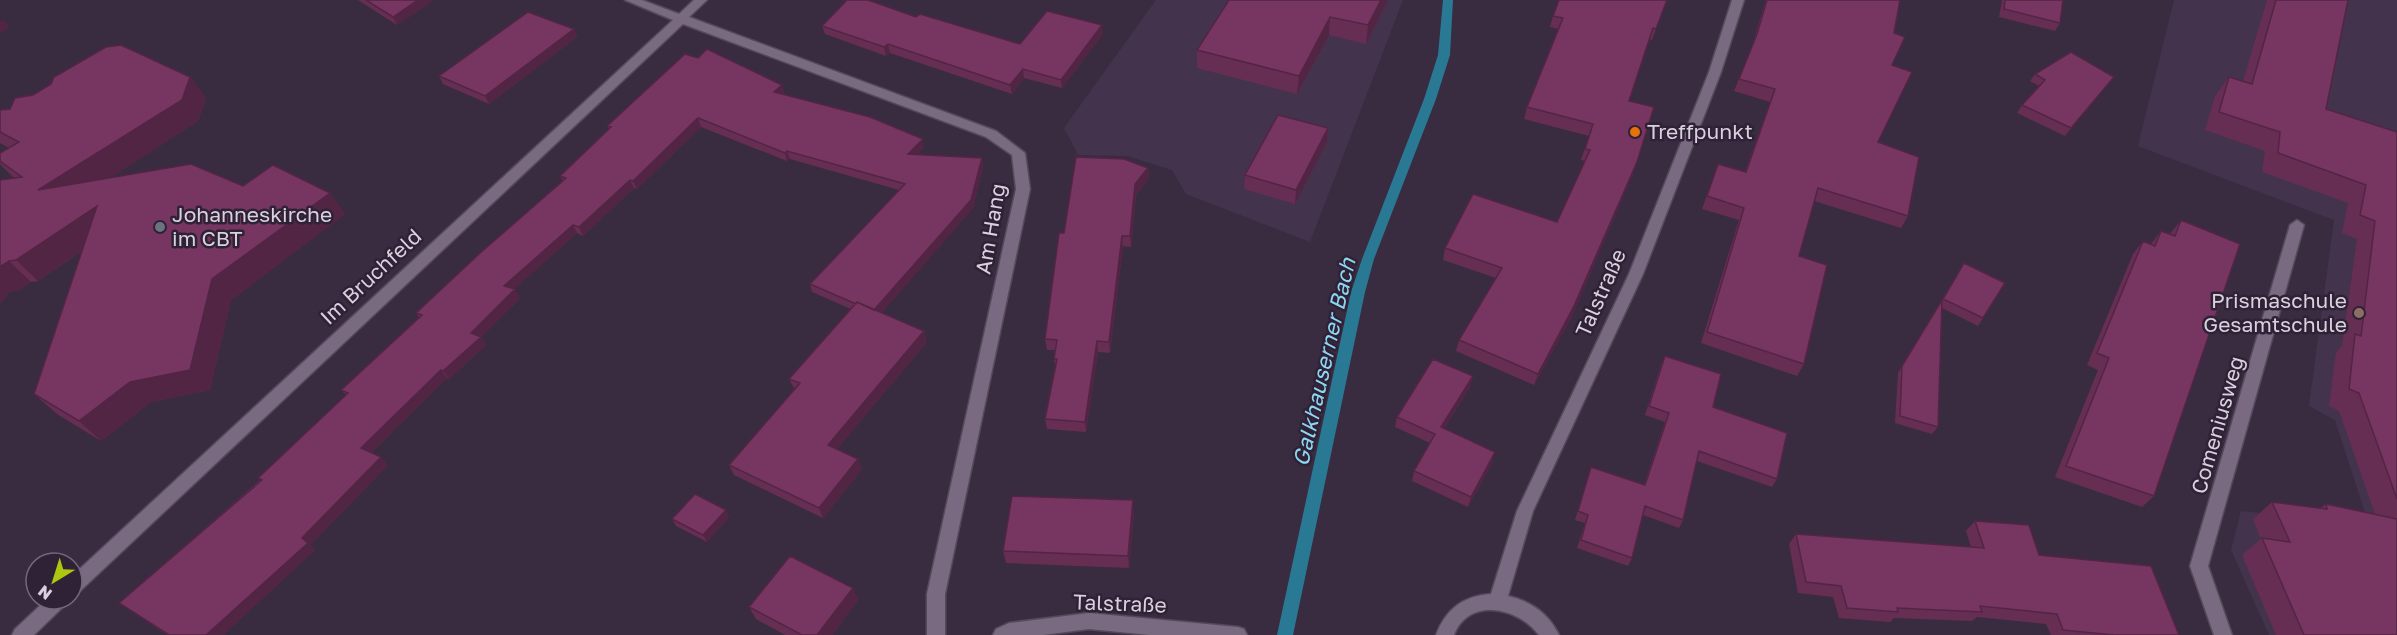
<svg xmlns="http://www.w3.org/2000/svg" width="2397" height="635" font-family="'Golos Text',sans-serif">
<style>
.built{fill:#44334d}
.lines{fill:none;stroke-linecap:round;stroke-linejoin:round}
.stream{fill:#297994;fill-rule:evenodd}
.street-casing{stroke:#54495a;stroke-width:3}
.street{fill:#796a81;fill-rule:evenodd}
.wall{fill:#662e53}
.shaded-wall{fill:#532544}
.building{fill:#773561;stroke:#532544;stroke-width:1.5}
.food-dot{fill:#e8710a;stroke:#2f2236;stroke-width:2}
.worship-dot{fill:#6b7280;stroke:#2f2236;stroke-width:2}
.education-dot{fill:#8d6e63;stroke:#2f2236;stroke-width:2}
.labels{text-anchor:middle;stroke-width:5;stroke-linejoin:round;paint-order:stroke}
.poi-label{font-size:21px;fill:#d9d1de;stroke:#2f2236;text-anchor:start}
.street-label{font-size:21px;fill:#d9d1de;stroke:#2f2236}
.water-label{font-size:22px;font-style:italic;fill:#8ed7f4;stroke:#2f2236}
</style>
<rect width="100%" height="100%" fill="#392c40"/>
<path class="built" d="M1156,0H1403L1310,242L1186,194L1172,170L1127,156L1078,155L1064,128Z
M2174,0H2397V635H2269L2231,550L2241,511L2369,525L2335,420L2309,406L2334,220L2138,146Z"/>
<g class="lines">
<path class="stream" d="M1443,0H1453L1450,55L1436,99L1374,259L1365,292L1293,635H1277L1351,292L1362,259L1424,99L1438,55Z"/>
<defs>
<path id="street" d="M625,0H642L679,14L694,0H707L689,17L996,131L1025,153L1030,189L945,594V635H927V594L1016,189L1012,155L986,137L683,24L78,593L72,595V576L673,20Z
M1732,0H1744L1721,72L1643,274L1533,511L1508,596C1531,601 1549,614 1559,635H1539C1519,608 1469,596 1454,635H1436C1446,609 1463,596 1491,594L1517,511L1629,274L1709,72Z
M2297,220L2304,225L2208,566L2232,635H2214L2190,566L2290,225Z
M47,599H68L65,605L34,635H12L15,629Z
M1089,613L1238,627L1244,629L1247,635H1150L1089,629L1043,635H993L996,629L1009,623Z"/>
</defs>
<use href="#street" class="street-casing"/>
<use href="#street" class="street"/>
</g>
<path class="wall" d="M358,0H434L397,25Z
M1388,0L1366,44L1329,35L1297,94L1197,68V50Z
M1667,0L1652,40L1649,39L1629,101L1633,174L1571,318L1534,385L1456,351L1459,340L1496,278L1443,260L1445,248L1557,222L1585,161L1581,160L1589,136L1524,119L1527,107L1558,29L1550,27L1553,16Z
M1766,0H1900L1894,33L1892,65L1878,142L1908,216L1901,228L1814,201L1799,256L1804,364L1797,376L1701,343L1739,220L1702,209L1718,164L1745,172L1770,102L1734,91L1752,46Z
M2002,0H2063L2060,23L2055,31L1999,17Z
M2267,0H2348L2326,109L2397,132V635H2276L2242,555L2261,539L2253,519L2272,502L2320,508L2326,504L2375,514L2339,411L2329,406L2336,352L2342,346L2357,239L2342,233L2348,203L2262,172L2265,151L2205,130L2215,96L2229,77L2243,81Z
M916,17L1020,44L1103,34L1062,88L1024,78L1012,94L890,53L886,56L825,34L822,26Z
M574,29L577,37L489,104L443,84L439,76Z
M2035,74L2114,77L2108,85L2065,136L2017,113L2022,105L2039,86L2030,81Z
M190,77L206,98L198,121L110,178L330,193L345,214L231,300L210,390L151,402L101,441L57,414L34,394L82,251L38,281L31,282L19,290L8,292L4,300L0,303V180L14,178L0,164V153L9,148L0,143V110L10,109L51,84Z
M782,85L784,93L783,94L924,147L917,155L982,158L983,167L973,208L881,313L924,331L927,342L837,449L858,459L862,469L823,518L734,475L729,465L795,390L789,379L851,309L812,292L810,284L899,190L790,159L787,161L701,127L637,189L634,188L583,236L577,233L514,289L520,298L481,337L486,345L449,379L447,378L371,453L388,465L310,545L315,550L223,635H167L119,603L260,480L258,478L346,395L341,390L419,317L416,313L563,181L560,176L609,129L607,126Z
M1328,128L1327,142L1295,204L1244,189L1245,175Z
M1148,168L1149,178L1136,195L1131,247L1123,246L1110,353L1098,352L1086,432L1047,429L1045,419L1055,366L1054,359L1055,350H1047L1045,339L1064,233Z
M2181,220L2154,496L2142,507L2055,477L2098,370L2087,365L2133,254L2143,241L2151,244L2161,231L2170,234Z
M1959,271L1983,318L1978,326L1942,308L1938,427L1932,434L1895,423L1898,373Z
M1665,356L1777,479L1772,487L1697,461L1683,520L1679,528L1643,515L1632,558L1628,566L1577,548L1585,523L1575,520L1588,476L1591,467L1644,485L1665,422L1645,415L1661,365Z
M1473,376L1470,387L1444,429L1492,463L1468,507L1412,481L1414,471L1430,443L1395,427L1397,417Z
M726,510L729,517L707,542L676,526L672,519Z
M1134,513L1129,568L1006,563L1003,551Z
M1975,521L2039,555L2179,635H2051L2046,624L1977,617L1972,621L1894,618L1890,622L1839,618L1833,597L1798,593L1789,544L1796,534L1971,547L1966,531Z
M853,588L858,600L832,635H785L756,619L749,607Z"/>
<path class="shaded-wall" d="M418,0H434L397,25L393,17Z
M1381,0H1388L1366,44L1368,25Z
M1330,17L1329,35L1297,94L1299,76Z
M3,20L10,27L0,33V21Z
M1102,25L1103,34L1062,88L1061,80Z
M574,29L577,37L489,104L485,96Z
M888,44L890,53L886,56L884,47Z
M1023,69L1024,78L1012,94L1010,85Z
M190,77L206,98L198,121L58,212L38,190Z
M2114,77L2108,85L2065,136L2071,128Z
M782,85L784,93L777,100L774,92Z
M698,118L701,127L637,189L633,181Z
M1328,128L1327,142L1295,204L1296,190Z
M923,139L924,147L910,163L908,154Z
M787,151L790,159L787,161L785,153Z
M982,158L983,167L973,208L876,320L873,311Z
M1637,162L1633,174L1571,318L1534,385L1538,374Z
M1148,168L1149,178L1136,195L1131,247L1130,236L1135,184Z
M630,180L634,188L583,236L579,227Z
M330,193L345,214L231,300L210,390L151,402L101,441L79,421L212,279Z
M97,206L116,227L38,281L16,260Z
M573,225L577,233L509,294L504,286Z
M1122,236L1123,246L1110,353L1109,342Z
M9,261L31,282L19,290L8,292L4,300L0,303V267Z
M515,289L520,298L481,337L486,345L449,379L443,371L471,333Z
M924,331L927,342L832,455L828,445Z
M1097,341L1098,352L1086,432L1085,422Z
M441,370L447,378L368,456L361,448Z
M1473,376L1470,387L1438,438L1441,427Z
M1495,452L1492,463L1468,507L1471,497Z
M381,457L388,465L310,545L315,550L223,635H206Z
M858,459L862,469L823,518L819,508Z
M1133,500L1134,513L1129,568L1128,556Z
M726,510L729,517L707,542L703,535Z
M853,588L858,600L832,635H817Z"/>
<path class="building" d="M366,0H418L393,17Z
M847,0H868L916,17L920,14L1020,44L1047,11L1102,25L1061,80L1023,69L1010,85L888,44L884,47L822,26Z
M1229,0H1381L1368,25L1330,17L1299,76L1197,50Z
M1559,0H1667L1656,29L1653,28L1629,101L1654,107L1637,162L1574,306L1538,374L1459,340L1502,268L1445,248L1473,194L1557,222L1590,150L1585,149L1593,124L1527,107L1563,18L1553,16Z
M1767,0H1900L1894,33L1905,37L1892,65L1912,72L1878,142L1919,157L1908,216L1818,188L1799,256L1827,265L1804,364L1707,332L1744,208L1707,196L1718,164L1746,172L1775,89L1739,79L1757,34Z
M2005,0H2063L2060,23L2004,9Z
M2276,0H2348L2326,109L2397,132V499L2359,393L2349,389L2355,334L2361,336L2375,221L2360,215L2366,185L2278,153L2280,132L2219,112L2229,77L2252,84Z
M528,12L574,29L485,96L439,76Z
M121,45L190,77L182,100L38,190L191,164L243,186L273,165L330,193L212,279L190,370L130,382L79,421L34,394L97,206L16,260L9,261L0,267V180L22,177L0,161V153L19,142L0,132V110L10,109L15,98L33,95L51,84L54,77L106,47Z
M707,49L782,85L774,92L870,117L923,139L908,154L982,158L971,200L874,310L857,302L856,304L810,284L905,184L787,151L785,153L698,118L633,181L630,180L579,227L573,225L504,286L515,289L471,333L481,337L443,371L441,370L361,448L381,457L302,538L308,543L206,635H169L119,603L262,480L258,478L348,393L341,390L422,315L416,313L479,254L566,178L560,176L611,127L607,126L685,54L698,58Z
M2071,52L2114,77L2071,128L2022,105L2045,80L2035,74Z
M1278,115L1328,128L1296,190L1245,175Z
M1076,157L1124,159L1148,168L1135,184L1130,236H1122L1109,342L1097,341L1085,422L1045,419L1057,359H1054L1057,340L1045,339L1059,233H1064Z
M2181,220L2240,244L2154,496L2066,466L2109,358L2097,353L2143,241L2155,246L2161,231L2175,236Z
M1964,263L2005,283L1983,318L1943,299Z
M1942,300L1938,427L1900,416L1902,366Z
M857,302L924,331L828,445L858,459L819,508L729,465L800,383L789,379Z
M1665,356L1721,374L1713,407L1787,433L1777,479L1699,451L1683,520L1645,506L1632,558L1581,540L1588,515L1578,511L1591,467L1645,485L1669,413L1649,406Z
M1433,359L1473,376L1441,427L1495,452L1471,497L1414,471L1435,434L1397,417Z
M695,494L726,510L703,535L672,519Z
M1012,496L1133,500L1128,556L1003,551Z
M2272,502L2327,509L2326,504L2397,519V635H2304L2262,538L2290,542Z
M1975,521L2029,525L2039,555L2151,566L2179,635H2114L2063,630L2057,614L1980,606L1982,612L1897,608L1898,612L1847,608L1841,586L1806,582L1796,534L1984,548Z
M790,556L853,588L817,635H802L749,607Z"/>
<circle class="food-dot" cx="1635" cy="132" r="6"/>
<circle class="worship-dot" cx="160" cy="227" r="6"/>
<circle class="education-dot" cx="2359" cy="313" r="6"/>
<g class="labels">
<g class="poi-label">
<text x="1647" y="139">Treffpunkt</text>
<text x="172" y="222">Johanneskirche<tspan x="172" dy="24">im CBT</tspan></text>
<text x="2347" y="308" text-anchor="end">Prismaschule<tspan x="2347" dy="24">Gesamtschule</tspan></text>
</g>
<g class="street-label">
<text transform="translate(991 229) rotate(-80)" y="7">Am Hang</text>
<text transform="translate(371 277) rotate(-43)" y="7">Im Bruchfeld</text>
<text transform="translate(1601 293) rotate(-66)" y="7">Talstraße</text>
<text transform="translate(2218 425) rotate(-74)" y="7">Comeniusweg</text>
<text transform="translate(1120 604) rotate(2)" y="7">Talstraße</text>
</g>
<g class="water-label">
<text transform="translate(1324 362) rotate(-77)" y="8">Galkhauserner Bach</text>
</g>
</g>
<g transform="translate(54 581) rotate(218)"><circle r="28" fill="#2f2236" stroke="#736879" stroke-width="1.5"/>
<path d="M0-4.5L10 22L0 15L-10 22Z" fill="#adc60f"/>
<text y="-9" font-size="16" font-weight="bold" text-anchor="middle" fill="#d9d1de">N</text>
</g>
</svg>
